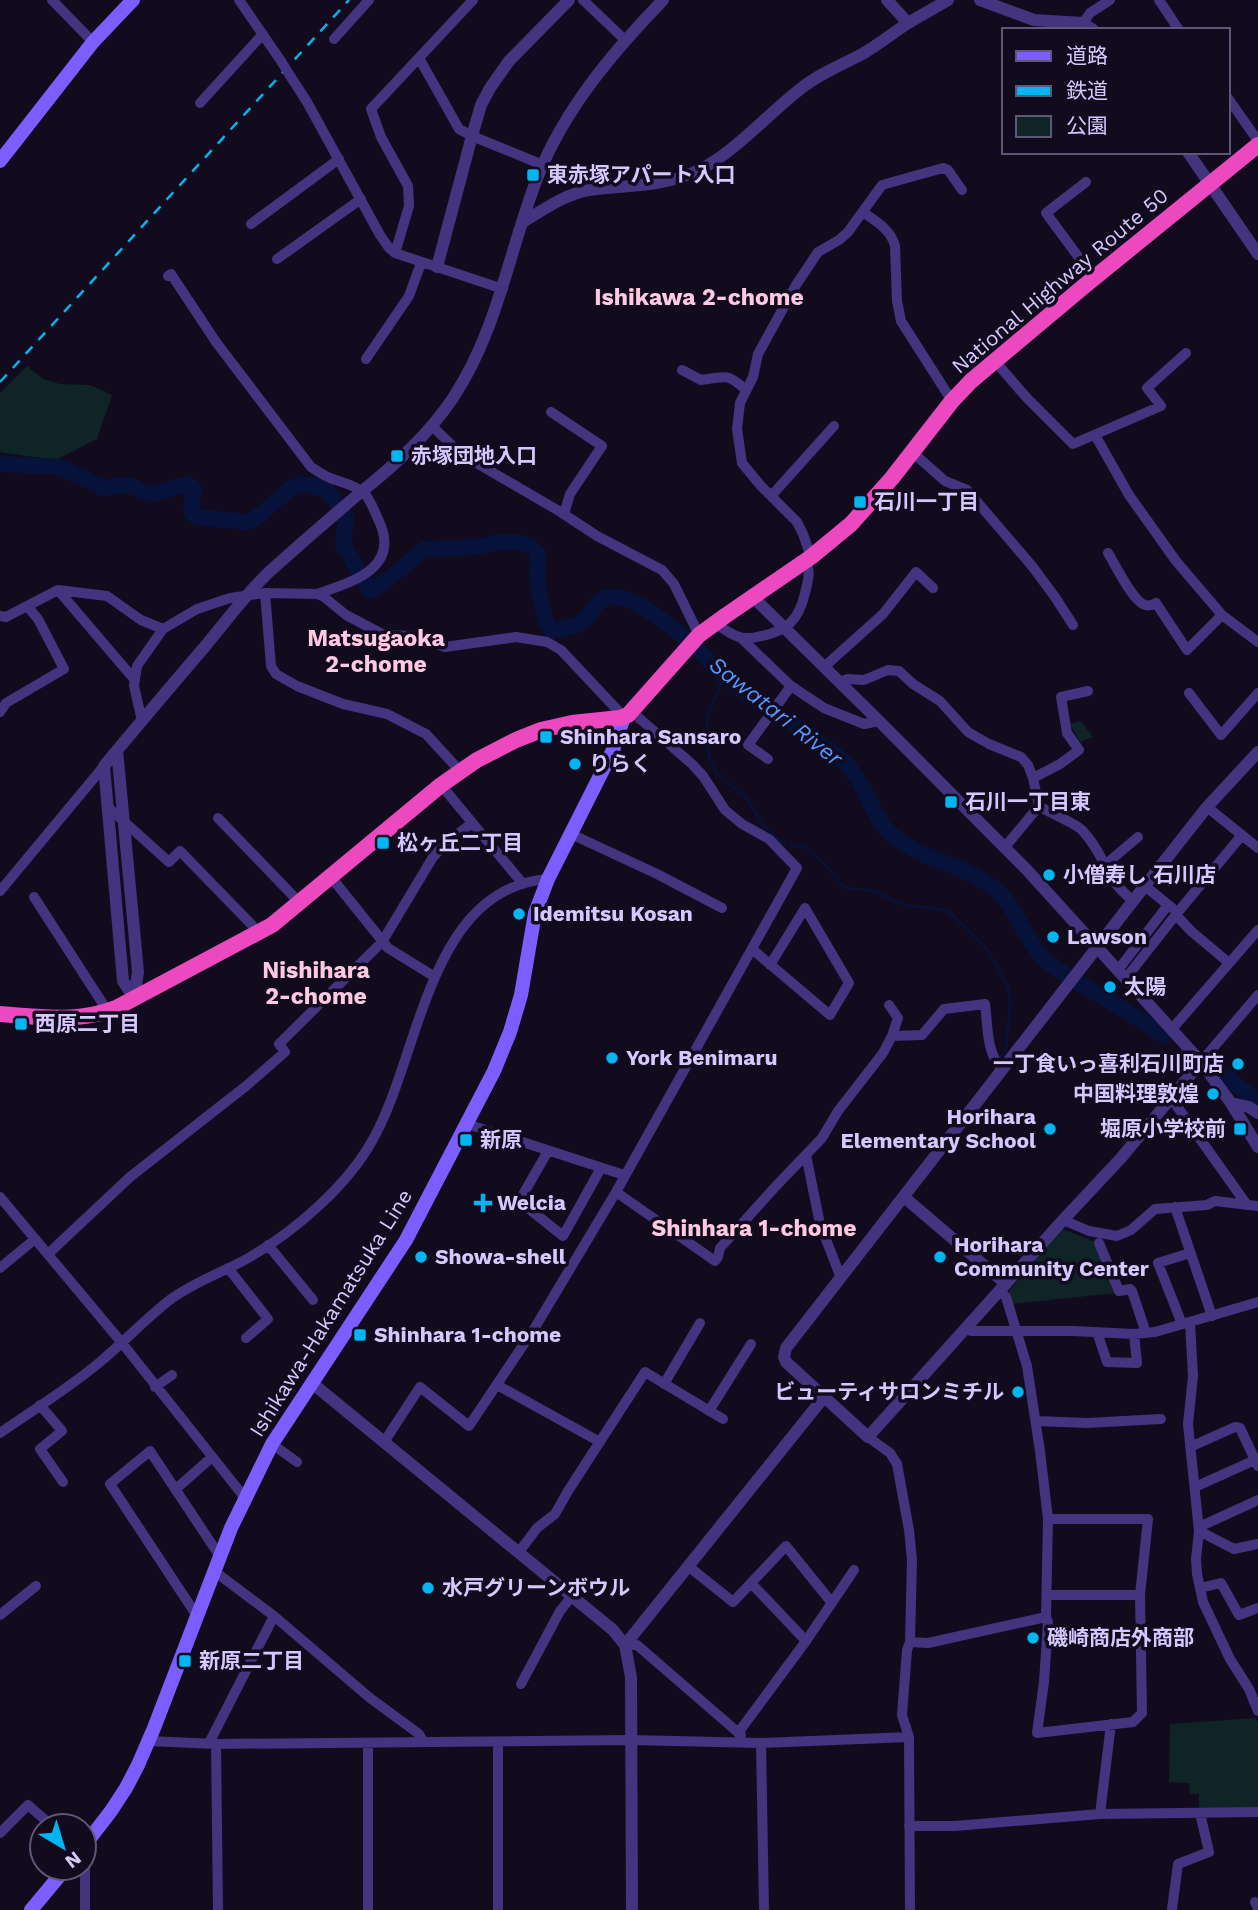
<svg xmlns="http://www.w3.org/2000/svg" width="1258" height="1910" font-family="'Work Sans','Noto Sans JP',sans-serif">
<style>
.green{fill:#0e2427}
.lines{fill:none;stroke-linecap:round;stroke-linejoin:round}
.stream{stroke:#07123a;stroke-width:2.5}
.river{stroke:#07123a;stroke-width:16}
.minor{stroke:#42347e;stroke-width:10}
.tertiary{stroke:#42347e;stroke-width:12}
.secondary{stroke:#7b5eff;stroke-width:14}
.trunk{stroke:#ec48c0;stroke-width:16}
.rail{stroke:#00b5f2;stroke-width:2.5;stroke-dasharray:10 9;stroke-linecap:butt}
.minor-bridge{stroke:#42347e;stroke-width:10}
.poi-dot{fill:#00b5f2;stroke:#110b1d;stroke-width:2.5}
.labels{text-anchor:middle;stroke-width:7;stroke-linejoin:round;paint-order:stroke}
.poi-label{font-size:21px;font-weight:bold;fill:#d6c7ff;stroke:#110b1d;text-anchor:start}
.street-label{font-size:21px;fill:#d6c7ff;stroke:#110b1d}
.neighbourhood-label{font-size:23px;font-weight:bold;fill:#ffc9e3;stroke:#110b1d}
.water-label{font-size:23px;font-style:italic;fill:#5596ff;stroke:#110b1d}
</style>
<rect width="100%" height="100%" fill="#110b1d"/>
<path class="green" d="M27,366L43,379L60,384L90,385L112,395L97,439L56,460L0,452V393Z
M1081,721L1093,737L1080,742L1070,724Z
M1062,1229L1096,1242L1116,1293L1011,1304L1008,1294L1010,1290Z
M1256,1718L1258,1723V1811L1199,1812V1794H1190L1189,1783L1169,1782L1170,1724Z"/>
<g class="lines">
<path class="stream" d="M724,677L707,716V746L710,759L717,773L747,799L761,822L778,840L785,843
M790,847C793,847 797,845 801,846C813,849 836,877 844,887C855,889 868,889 878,893C887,897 894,903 904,905C918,908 938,907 949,912L987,949L1005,981L1009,991L1010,1005L1006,1050L998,1060"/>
<path class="river" d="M0,464L60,467L104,488L124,485L135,487L142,492L154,494L188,484L194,489C195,499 186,510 196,517L247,522L256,518L291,488L302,484L315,486L329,492L346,518L343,544L370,591L382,584L425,549L475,547L502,542L521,543L532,547L538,554L537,577L540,599L546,622L552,631C566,628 583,626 591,613C594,609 596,603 601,600C623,586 666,623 683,636
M700,651C708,660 716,671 726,678C763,708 807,729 843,761C866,781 871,817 892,835C923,861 966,865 995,889C1018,908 1025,943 1048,962C1061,974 1077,982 1092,991C1117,1005 1141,1020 1164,1036
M1228,1078L1258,1102"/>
<path class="minor" d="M52,0L93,42
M239,0L281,61
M583,0L625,40
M1159,0L1179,30
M1083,23L1090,13L1110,0
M334,39L369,0
M419,58L459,129L472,136L543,165
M289,74L307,102L380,235L389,248L395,253L503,289
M1228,98L1258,141
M200,103L263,34
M1086,182L1046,213L1094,278
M864,213C877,222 891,230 895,246L897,301L901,321L952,401
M251,224L339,159
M395,253L409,206L408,186L381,137L371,109L473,0
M277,259L361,199
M168,276L171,274L216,342L311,467C317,471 323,475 330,478C340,482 356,485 364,493C371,500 375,513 379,521C401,569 351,582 317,594
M366,359L409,296L421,263
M994,360L1026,397L1073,444L1161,406L1147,388L1186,353
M682,370L701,380C726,377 726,372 746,390
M551,412L602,446L570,494L564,514
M432,426L461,454L559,511L597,536L662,570L674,584L699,635
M1095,435L1129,495L1176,561L1222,615L1258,642
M912,452L945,481L967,490L1032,566L1055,597L1073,625
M772,495L834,426
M1108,553C1115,564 1133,602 1145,605C1150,606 1152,605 1156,603L1187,650L1222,615
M811,557L803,534L797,522L761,486L742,463L737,429L740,403L753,377L758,354L796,285L818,252L839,240L848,232L882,185L943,168L948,170L962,190
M58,590L134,679
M265,593L271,666L276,674L297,686L343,704L387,714L426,734L460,771
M0,616L6,617L58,590L107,596L141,620L163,629
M715,623C722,628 730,634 739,637C746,639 754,638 761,636C788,631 799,619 805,593C808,581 811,572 806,560
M740,637L791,686L824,708L864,724L879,721
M824,667L883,614L916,572L933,588
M840,682L847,679L864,680L888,670L899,671L913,684L940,701L968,732L989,744L1021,757L1028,765L1033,778L1039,806L1005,847
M1189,693L1221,735L1258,693
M0,712L6,703L64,669L38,619L27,606
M142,721L134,686L137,666L163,629L197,609L230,598L265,593L317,594L324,597L346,615L384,635L417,636L445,647L516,637L547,642L561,650L624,717
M768,759L748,745L791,686
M1033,778L1060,764L1079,750L1067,733L1061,697L1088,691
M441,785L523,884
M1039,806C1051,814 1074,822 1082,830C1093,842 1102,858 1108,872C1114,884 1124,893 1133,901
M1207,807L1258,848
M109,808L169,862L180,851L252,925L257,934
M218,818L300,903
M571,834L657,874L722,908
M1106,864L1138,837
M331,877L388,948L435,977
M1145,886L1172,908
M0,891L104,766
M34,897L103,1004L105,1012
M1176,915L1191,931L1229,963
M752,949L830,1015L849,983L805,908L770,965
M1118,970L1168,905
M1126,978L1178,912L1242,835
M1172,1029L1258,930
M892,1036L922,1035L944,1009L985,1004C988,1026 986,1053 1002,1069
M1201,1062L1258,995
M1171,1098L1247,1205
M467,1124L624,1175
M548,1151L521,1198L523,1204L563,1236L601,1168
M806,1155L820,1224L841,1278
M616,1192L715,1261L718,1257L720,1248L776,1186L822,1138L838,1111L883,1053L892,1036L898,1018L889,1005
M0,1197L122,1343L245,1498
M1175,1207L1212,1316
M1063,1220L1089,1231L1117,1236L1131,1230L1155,1209L1207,1205L1215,1201L1258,1206
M1099,1243L1119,1291L1130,1289L1132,1291L1146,1333
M268,1245L313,1300
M48,1254L130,1177L246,1086L285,1052L279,1044L382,942L433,857L445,844L472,823
M0,1268L35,1239
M228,1268L268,1319L246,1338
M999,1290L1006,1297L1027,1366L1040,1451L1048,1519L1046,1617L1048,1622L1044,1682L1037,1733L1133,1722L1142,1713L1140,1595L1148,1519H1048
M1190,1322L1193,1376L1188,1424L1199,1531L1196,1559L1197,1574L1203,1602L1230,1659L1249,1689L1258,1711
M1182,1324L1158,1263L1190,1253
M966,1328L971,1331H1073L1134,1334L1155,1332L1258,1302
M1097,1332L1107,1362L1137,1363L1134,1334
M664,1384L700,1323
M497,1385L600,1442
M155,1387L172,1375
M40,1405L62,1431L40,1449L63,1482
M709,1411L751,1344
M1036,1421L1087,1423L1161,1419
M0,1433C33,1410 69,1388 100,1362C124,1342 146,1318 171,1299C196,1281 224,1272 250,1257C295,1231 347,1186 372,1141C420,1059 427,888 548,879
M868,1437L890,1453L897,1464L909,1530L912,1560L910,1642L907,1650L902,1715L909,1737L910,1910
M384,1442L420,1387L469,1426L534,1329L616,1192L797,868L769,839L742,824L725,810L703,776L692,764L632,712
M272,1444L297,1462
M1190,1447L1235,1427L1240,1428L1258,1466
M1195,1487L1255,1460
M176,1489L212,1457
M1199,1527L1258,1500
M1199,1531L1234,1549L1258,1544
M519,1552L537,1528L555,1514L568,1491L645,1372L723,1419
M688,1566L733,1602L751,1583L806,1641L738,1733
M214,1571L274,1616L370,1698L419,1734L423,1741
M751,1583L786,1546L832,1603
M1200,1588L1221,1583L1239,1615L1258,1608
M1047,1595H1140
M0,1615L36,1586
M197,1616L110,1484L150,1451L219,1555
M806,1641L854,1570
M910,1642L928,1643L1046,1617
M625,1645H637L741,1735
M521,1684L560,1611L572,1596
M148,1741L216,1744L631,1740L761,1743L909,1737
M209,1743L274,1616
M368,1743V1910
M761,1743L764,1910
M216,1744L218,1910
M1100,1814L1111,1724
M909,1826H955L1100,1814L1258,1812
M0,1833L28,1805L52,1826
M85,1845V1910
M1255,1902L1258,1908
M1172,1909L1178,1864L1209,1852L1200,1813
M498,1910V1742"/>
<path class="tertiary" d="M887,0L908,23L948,0
M980,0L1034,20L1083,23L1093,30
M1188,152L1258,254
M523,222C543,210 565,194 589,190C626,185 665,187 699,170C735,152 767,115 799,90C818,74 842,65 864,53C879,44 893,33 908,23
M437,267L472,136L481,105L490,88L509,61L569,0
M753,597L879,721L1027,870L1201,1062L1231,1103L1258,1147
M117,750L138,972L134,998
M134,998L123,981L104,766C138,725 172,685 207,644C227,620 246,594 269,572C299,545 330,518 361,492C396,464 428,435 453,398C498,330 509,250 538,176C565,108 613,52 663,0
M1201,1062L1121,1158L1063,1220L868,1437L786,1362L784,1357L786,1348L1133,901L1207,807L1258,752
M1231,1103L1249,1107L1258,1113
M904,1197L1006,1284
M312,1383L613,1630L625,1645L631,1677L632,1910
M625,1645L824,1397"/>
<path class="secondary" d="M0,161L93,42L133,0
M84,1846L111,1811L126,1788L138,1765L154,1728L231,1528L272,1444L406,1240L494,1071L510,1032L521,995L535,913L548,879L613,750L624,717
M31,1910L66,1868"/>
<path class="trunk" d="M0,1014C39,1017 79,1023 116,1008L272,925L441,785L477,760L516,740L541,730L572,723L620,718L628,715L699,635L725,616L811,557L851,524L892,478L952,401L971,381L1083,287L1258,145"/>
<path class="rail" d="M0,382L349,0"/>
<path class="minor-bridge" d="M281,61L289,74"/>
</g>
<g class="poi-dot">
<rect x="526" y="168" width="14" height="14" rx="3.5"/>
<rect x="390" y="449" width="14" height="14" rx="3.5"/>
<rect x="853" y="495" width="14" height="14" rx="3.5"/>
<rect x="539" y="730" width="14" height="14" rx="3.5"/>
<circle cx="575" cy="764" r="7"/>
<rect x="944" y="795" width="14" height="14" rx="3.5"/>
<rect x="376" y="836" width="14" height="14" rx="3.5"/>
<circle cx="1049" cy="875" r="7"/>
<circle cx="519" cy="914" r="7"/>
<circle cx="1053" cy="937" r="7"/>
<circle cx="1110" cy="987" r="7"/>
<rect x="14" y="1017" width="14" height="14" rx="3.5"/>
<circle cx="612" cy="1058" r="7"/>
<circle cx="1238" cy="1064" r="7"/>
<circle cx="1213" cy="1094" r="7"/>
<circle cx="1050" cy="1129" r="7"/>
<rect x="1233" y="1122" width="14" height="14" rx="3.5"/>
<rect x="459" y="1133" width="14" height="14" rx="3.5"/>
<path d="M479.5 1192.5h7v7h7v7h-7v7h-7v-7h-7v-7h7z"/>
<circle cx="421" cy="1257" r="7"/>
<circle cx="940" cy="1257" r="7"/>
<rect x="353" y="1328" width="14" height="14" rx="3.5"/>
<circle cx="1018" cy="1392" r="7"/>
<circle cx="428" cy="1588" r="7"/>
<circle cx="1033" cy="1638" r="7"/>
<rect x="178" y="1654" width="14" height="14" rx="3.5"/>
</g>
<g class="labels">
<g class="poi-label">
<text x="547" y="182">東赤塚アパート入口</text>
<text x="411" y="463">赤塚団地入口</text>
<text x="874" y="509">石川一丁目</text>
<text x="560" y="744">Shinhara Sansaro</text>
<text x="589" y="771">りらく</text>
<text x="965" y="809">石川一丁目東</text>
<text x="397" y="850">松ヶ丘二丁目</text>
<text x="1063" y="882">小僧寿し 石川店</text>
<text x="533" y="921">Idemitsu Kosan</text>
<text x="1067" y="944">Lawson</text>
<text x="1124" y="994">太陽</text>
<text x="35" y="1031">西原二丁目</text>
<text x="626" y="1065">York Benimaru</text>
<text x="1224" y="1071" text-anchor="end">一丁食いっ喜利石川町店</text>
<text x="1199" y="1101" text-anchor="end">中国料理敦煌</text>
<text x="1036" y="1124" text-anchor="end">Horihara<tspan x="1036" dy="24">Elementary School</tspan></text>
<text x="1226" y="1136" text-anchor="end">堀原小学校前</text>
<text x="480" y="1147">新原</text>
<text x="497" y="1210">Welcia</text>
<text x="954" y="1252">Horihara<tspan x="954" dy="24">Community Center</tspan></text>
<text x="435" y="1264">Showa-shell</text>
<text x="374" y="1342">Shinhara 1-chome</text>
<text x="1004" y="1399" text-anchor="end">ビューティサロンミチル</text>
<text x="442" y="1595">水戸グリーンボウル</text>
<text x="1047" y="1645">磯崎商店外商部</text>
<text x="199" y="1668">新原二丁目</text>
</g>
<g class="street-label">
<text transform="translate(1060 281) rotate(-40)" y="7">National Highway Route 50</text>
<text transform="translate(331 1313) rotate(-58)" y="7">Ishikawa-Hakamatsuka Line</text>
</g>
<g class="neighbourhood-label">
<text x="699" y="305">Ishikawa 2-chome</text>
<text x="376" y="646">Matsugaoka<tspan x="376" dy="26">2-chome</tspan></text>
<text x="316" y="978">Nishihara<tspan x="316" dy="26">2-chome</tspan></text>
<text x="754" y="1236">Shinhara 1-chome</text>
</g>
<g class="water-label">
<text transform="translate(776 711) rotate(38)" y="8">Sawatari River</text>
</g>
</g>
<rect x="1002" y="28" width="228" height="126" fill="#110b1d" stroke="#605677" stroke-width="2"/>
<rect x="1016" y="51" width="35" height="10" fill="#7b5eff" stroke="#605677" stroke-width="2"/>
<text x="1066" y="63" font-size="21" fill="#d6c7ff">道路</text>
<rect x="1016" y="86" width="35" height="10" fill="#00b5f2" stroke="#605677" stroke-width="2"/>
<text x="1066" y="98" font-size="21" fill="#d6c7ff">鉄道</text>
<rect x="1016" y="116" width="35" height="21" fill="#0e2427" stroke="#605677" stroke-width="2"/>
<text x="1066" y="133" font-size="21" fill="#d6c7ff">公園</text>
<g transform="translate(63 1847) rotate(142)"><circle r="33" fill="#110b1d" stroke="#605677" stroke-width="2"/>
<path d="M0-5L12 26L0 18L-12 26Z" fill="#00b5f2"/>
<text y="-10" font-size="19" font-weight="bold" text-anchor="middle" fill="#d6c7ff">N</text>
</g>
</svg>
